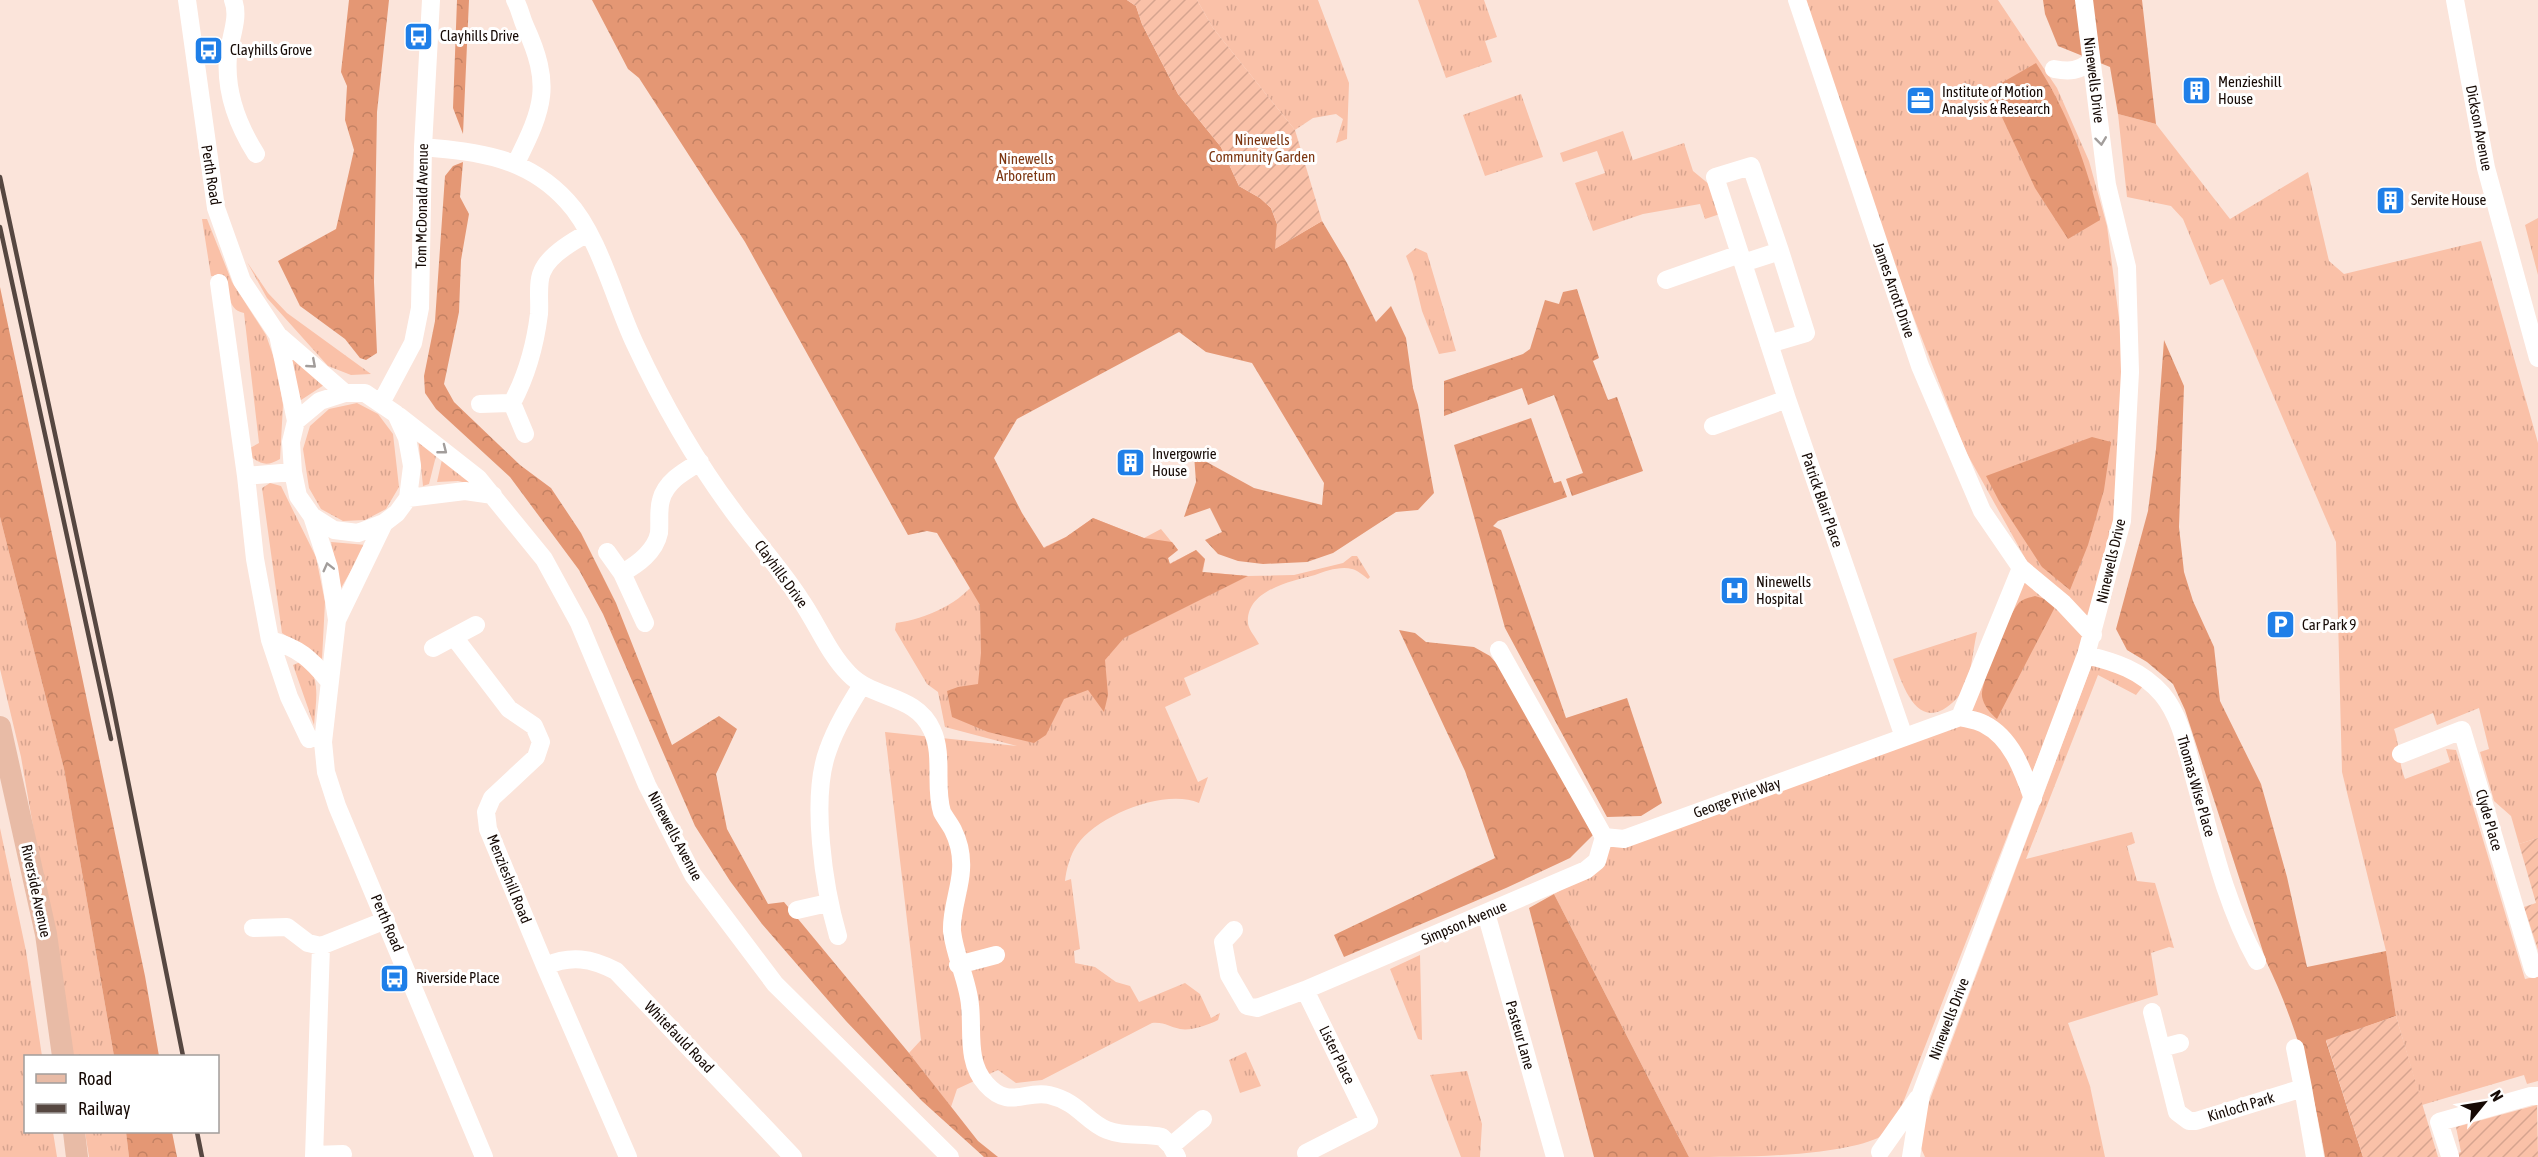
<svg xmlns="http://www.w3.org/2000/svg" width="2538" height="1157" font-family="'Asap Condensed',sans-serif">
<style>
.grass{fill:url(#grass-tufts)}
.forest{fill:url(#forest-crowns)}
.garden{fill:url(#garden-furrows)}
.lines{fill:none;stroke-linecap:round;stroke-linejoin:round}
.minor{stroke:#fff;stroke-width:18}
.major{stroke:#e8bba6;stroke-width:22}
.rail{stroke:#564741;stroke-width:4.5}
.oneway{stroke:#a29d9b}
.labels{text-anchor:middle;stroke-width:6;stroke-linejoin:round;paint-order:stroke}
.poi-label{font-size:15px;fill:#160a05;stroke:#fff;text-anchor:start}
.street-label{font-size:15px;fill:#160a05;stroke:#fff}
.park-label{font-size:15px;fill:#7d3712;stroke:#fff}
</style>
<defs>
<pattern id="grass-tufts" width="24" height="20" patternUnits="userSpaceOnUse" patternTransform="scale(1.5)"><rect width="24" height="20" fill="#fac1a8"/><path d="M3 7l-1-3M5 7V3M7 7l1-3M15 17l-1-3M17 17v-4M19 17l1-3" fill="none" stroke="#d6a48f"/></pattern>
<pattern id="forest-crowns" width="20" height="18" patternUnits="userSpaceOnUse" patternTransform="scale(1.5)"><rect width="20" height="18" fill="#e49774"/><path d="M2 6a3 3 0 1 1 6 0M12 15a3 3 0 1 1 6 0" fill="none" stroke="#c38163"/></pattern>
<pattern id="garden-furrows" width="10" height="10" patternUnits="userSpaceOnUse" patternTransform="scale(1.5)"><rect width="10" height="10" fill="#fac1a8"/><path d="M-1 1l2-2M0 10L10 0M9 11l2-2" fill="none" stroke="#d6a48f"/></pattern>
</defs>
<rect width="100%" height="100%" fill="#fbe4da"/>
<path class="grass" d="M1197,0H1318L1349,83L1347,139L1336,143L1343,119L1336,114L1313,118L1295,130L1213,28Z
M1418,0H1484L1497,37L1485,41L1492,62L1446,78Z
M1803,0H1998L2057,88L2089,161L2107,226L2126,372L2117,522L2084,640L1899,1113C1893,1121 1886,1133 1878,1138C1835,1157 1740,1157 1689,1157L1554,894L1595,871L1606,848L1962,724L2025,558L1966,452L1891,259Z
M1521,94L1543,157L1485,176L1463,115Z
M2118,114L2156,124L2230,219L2308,172L2329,261L2344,274L2481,241L2538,443V838L2519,844L2511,816L2494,801L2480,752L2489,749L2479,708L2437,725L2433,713L2394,729C2400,745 2398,762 2405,779L2450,762L2446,749L2456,750L2525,979L2538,976V1081L2527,1084L2524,1075L2422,1105L2396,1016L2386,951L2342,772L2336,542L2223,279L2210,285L2183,219L2171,206L2127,197Z
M1623,131L1633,160L1684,143L1693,171L1710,185L1720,214L1705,219L1700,204L1643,214L1593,231L1575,183L1605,173L1597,151L1563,162L1560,153Z
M2538,218V275L2525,225Z
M202,219H207L232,282L266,335L277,367L283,405L280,459C268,466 262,465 251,457L250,448L259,443L244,313C224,309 234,289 220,276H211Z
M1416,248L1427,253L1456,351L1439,354L1422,311L1413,274L1406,256Z
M247,262L268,293L287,313L371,374L351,375L328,366L267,298Z
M288,352L324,385L298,402Z
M357,403L378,414L393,434L399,487L386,509L365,520L343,521L321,509L309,488L303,449L310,426L329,409Z
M418,436L437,452L429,484L423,486Z
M443,455L479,486L458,481L437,482Z
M270,483L281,486L316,557L325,602L322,659L282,633L262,488Z
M0,517L64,769L114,1056H73L21,757L0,669Z
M1093,518L1144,538L1161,529L1178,550L1168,558L1169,564L1196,550L1205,559L1203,572L1248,576L1294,575L1343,563L1352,556H1357L1370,577L1368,579C1364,576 1357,570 1352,569C1340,566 1326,571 1315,575C1292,581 1245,590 1248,624C1249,630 1256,638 1259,644L1184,678L1191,695L1165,707L1198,782L1208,777L1199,803C1165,788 1098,815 1077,845C1070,855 1066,870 1065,881L1071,879L1080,949L1074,951L1075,963L1095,967L1116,982L1130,986L1139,1002L1185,983L1200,994L1211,1018L1220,1013L1218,1020C1208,1025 1192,1031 1180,1029C1169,1027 1166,1022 1152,1023L1042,1080L1016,1083L998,1070L957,1089L951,1107L909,1053L921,1040L885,732L1017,746L945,727L938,692L927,684L895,630L896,623C926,619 962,603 979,577L1066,537Z
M331,542L366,545L341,588Z
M1977,632C1973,649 1972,670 1965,686C1962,694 1954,702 1947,707C1915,730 1901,680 1893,659Z
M305,660C321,680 316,700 314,725L293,665Z
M2092,664L2114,668L2143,686L2136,695L2098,675L2026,859L2132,832L2135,843L2127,846L2137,881L2155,883L2174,948L2169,947L2151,953L2158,995L2068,1023L2090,1086L2105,1157H1925L1919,1144V1129Z
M0,828L26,951L42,1056H26V1132H53L57,1157H0Z
M1420,955L1422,1040L1418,1039L1390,969Z
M1246,1052L1261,1086L1240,1093L1229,1060Z
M1467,1071L1482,1124L1480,1157H1461L1430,1075Z
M85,1132H126L129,1157H89Z"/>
<path class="forest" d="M349,0H389L377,112L374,282L377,353L366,360L360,358L345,339L300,306L278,261L336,229L354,150L345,120L347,86L341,72Z
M457,0H469L463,134L453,108Z
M592,0H1127L1136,6L1142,24L1178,94L1221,147L1239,186L1260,198L1271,208L1277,224L1276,248L1322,221L1347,263L1376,322L1391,306L1406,338L1413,388L1418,405L1434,493L1418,510L1396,512L1333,553L1307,562L1263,564L1238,561L1218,554L1205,540L1222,532L1210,508L1184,517L1196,482L1194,455L1254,488L1322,505L1324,483L1252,363L1206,352L1179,332L1017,419L994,458L1022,513L1044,548L1066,537L1093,518L1144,538L1172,542L1178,550L1168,558L1170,564L1196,550L1205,559L1202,572L1248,576L1124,638L1105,660L1108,695L1104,712L1088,690L1064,699L1046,735L1034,743L988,732L952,717L947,691L958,687L978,684L981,653L980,605L937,533L927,531L908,535L745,242L639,78L628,69Z
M2043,0H2142L2156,124L2118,114L2110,67L2058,46L2045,14Z
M2036,63C2067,110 2087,165 2100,220L2068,239L2035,188L1993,98L1991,89Z
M463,162L460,197L469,214L461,260L459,312L444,384L454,402L520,465L551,488L581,533L616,603L672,745L719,716L737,729L716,774L727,829L768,904L784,902L909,1053L978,1141L998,1157H984L922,1101L846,1021L762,924L730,881L695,826L603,614L579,570L510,477L436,409L425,393L424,376L435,321L445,176L453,166Z
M0,287L145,976L159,1056H114L64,769L0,517Z
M1577,289L1599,358L1593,361L1608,400L1617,397L1643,471L1572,496L1566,479L1583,473L1554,395L1528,405L1522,388L1444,416V381L1523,354L1530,349L1545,300L1559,304L1563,292Z
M2164,340L2184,386L2179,527L2184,572L2193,601L2214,647L2220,701L2261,784L2287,877L2307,967L2386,951L2396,1016L2326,1041L2363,1157H2325C2313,1087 2297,1025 2266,961L2185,710L2173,684L2147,662L2127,650L2116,629L2148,511L2156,449Z
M1531,418L1554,483L1561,481L1567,497L1498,521L1493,526L1501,530L1566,718L1627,698L1662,803L1641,816L1607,817L1505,628L1454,445Z
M2092,437L2111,442L2104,490L2088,545L2070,590L2042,567L1999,501L1986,476Z
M2035,596L2045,599L2055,607L1997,719C1991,714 1983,705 1982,696C1981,682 2008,615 2018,604C2022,599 2028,598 2035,596Z
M1399,630L1415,633L1426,642L1474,647L1490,656L1505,673L1593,835L1570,858L1506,888L1344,957L1334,935L1495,858L1465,771Z
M1554,894L1689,1157H1594L1529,908Z
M126,1132H172L177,1157H129Z"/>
<path class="garden" d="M1127,0H1197L1213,28L1295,130L1322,221L1275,249L1277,224L1271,208L1260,198L1239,186L1221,147L1178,94L1142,24L1136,6Z
M2538,838V950L2524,907L2536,903L2519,844Z
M2396,1016L2438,1157H2363L2326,1040Z
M2537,1105L2538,1157H2446L2461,1152L2456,1127Z"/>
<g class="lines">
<path class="minor" d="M187,0L216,208L242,281L278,335L345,393
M233,0C240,17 230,38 228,56C225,92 237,124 256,154
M515,0C520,9 521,17 525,26C552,85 544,107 516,163
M1797,0L1920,366L1982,511L2021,568L2063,603L2093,635
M2455,0L2486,168L2538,358
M2054,69C2070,72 2079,71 2091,61
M423,147C479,152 527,157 567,201C599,235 615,302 635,344C662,402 695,460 733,511C755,541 780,568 800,599C817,623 828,653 849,674C874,700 916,694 932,730C944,755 934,787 942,812C945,818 950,824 953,830C959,842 962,856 961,870C960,890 951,910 952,931C955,957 968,981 970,1005C973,1031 966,1062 986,1084C1009,1110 1024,1090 1049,1095C1079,1102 1085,1121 1107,1130C1124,1137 1144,1133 1162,1137L1171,1146L1177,1157
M1743,263L1780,251L1751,166L1715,177L1787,399L1904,737
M1666,280L1740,254
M219,283L246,476L255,559L270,640L289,697L309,739
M278,335L296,421
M1769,344L1806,333L1780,251
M381,403L413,343L420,308L423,147L431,0
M512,403C527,375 535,346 539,314C540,302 537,283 542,272C548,256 573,241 588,233
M480,404L512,403L525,434
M399,416L478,478L544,559L579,623L647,785L693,875L775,984L950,1157
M1713,426L1787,399
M246,476L293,472
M408,498L465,491L493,495
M312,516L334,530L358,533L384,523L397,513L408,498L412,466L407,438L396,414L365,393H345L320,401L296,421L291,442L293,472L298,496L312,516L329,568L337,620L323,742L326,772L337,806L484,1157
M607,552L622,573L645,623
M622,573C638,564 655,552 659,533C660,522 658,510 661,500C666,481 685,471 700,462
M337,620L384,523
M454,637L509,709L534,726L541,742L536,757L492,798L486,812L488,829L545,966L628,1157
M270,640C299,648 310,658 329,681
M433,648L476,625
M1499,650L1604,837L1624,839L1960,717C1968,719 1977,720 1984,724C2012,738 2023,771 2033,799
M2086,655C2115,662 2141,670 2162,694C2183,719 2188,757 2197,788C2213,847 2227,907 2257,961
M1960,717L2021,568
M2401,754L2462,730L2533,969L2538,967
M797,910L828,903
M1486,913L1555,1157
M253,928L287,927L308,943L321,946L314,1157
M1234,930L1223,942L1229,975L1247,1006L1257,1008L1305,990L1586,870L1597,861L1604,837
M838,936C824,888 810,798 828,750C836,727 849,706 862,685
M321,946L386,920
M958,965L996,955
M545,966C571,955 591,958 616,971L793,1157
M1305,990L1369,1121L1306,1153
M2152,1012L2177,1112L2189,1121H2196L2303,1088L2315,1157
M2161,1048L2180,1043
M2295,1048L2303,1088
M1171,1146L1203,1119
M1880,1152L1918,1098
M314,1155L343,1154
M2450,1156L2439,1122L2531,1096H2538
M1911,1157L1921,1094L2086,655L2122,521L2130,372L2127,267L2107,185L2084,0"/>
<path class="major" d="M0,727L46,934L63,1056
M74,1132L77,1157"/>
<path class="rail" d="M0,177L111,696L183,1056
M0,227L111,739
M197,1132L202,1157"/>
</g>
<defs><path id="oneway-chevron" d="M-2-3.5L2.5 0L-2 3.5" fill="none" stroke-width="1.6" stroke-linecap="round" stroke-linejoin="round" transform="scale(1.5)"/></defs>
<g class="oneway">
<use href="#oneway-chevron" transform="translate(2101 141) rotate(83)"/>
<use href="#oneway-chevron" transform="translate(312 364) rotate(41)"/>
<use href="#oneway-chevron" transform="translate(443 450) rotate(38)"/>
<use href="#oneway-chevron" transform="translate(328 567) rotate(-104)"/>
</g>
<defs>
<symbol id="bus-square" viewBox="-11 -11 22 22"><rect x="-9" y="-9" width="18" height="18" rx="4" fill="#1f7fe8" stroke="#fff"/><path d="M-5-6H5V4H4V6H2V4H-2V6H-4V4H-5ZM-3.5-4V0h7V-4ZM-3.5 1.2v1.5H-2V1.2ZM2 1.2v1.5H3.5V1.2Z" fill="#fff"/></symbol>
<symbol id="building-square" viewBox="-11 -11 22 22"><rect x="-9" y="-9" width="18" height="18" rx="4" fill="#1f7fe8" stroke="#fff"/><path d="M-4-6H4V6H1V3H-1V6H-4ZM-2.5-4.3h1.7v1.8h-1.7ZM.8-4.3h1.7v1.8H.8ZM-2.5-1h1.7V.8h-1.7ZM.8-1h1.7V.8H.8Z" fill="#fff"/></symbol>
<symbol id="office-square" viewBox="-11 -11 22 22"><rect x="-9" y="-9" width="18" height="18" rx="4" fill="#1f7fe8" stroke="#fff"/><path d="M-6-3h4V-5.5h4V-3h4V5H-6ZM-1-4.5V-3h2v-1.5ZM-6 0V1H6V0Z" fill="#fff"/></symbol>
<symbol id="hospital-square" viewBox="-11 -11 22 22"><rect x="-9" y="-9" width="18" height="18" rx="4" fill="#1f7fe8" stroke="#fff"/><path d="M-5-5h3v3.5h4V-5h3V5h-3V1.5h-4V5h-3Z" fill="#fff"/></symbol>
<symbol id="parking-square" viewBox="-11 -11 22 22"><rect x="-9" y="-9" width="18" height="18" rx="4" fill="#1f7fe8" stroke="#fff"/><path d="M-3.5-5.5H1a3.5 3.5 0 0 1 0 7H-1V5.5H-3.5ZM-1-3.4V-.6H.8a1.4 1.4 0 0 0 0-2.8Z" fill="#fff"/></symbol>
</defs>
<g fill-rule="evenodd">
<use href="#bus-square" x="402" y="20" width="33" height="33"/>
<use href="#bus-square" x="192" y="34" width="33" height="33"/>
<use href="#building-square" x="2180" y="74" width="33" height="33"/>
<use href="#office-square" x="1904" y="84" width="33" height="33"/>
<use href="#building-square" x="2374" y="184" width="33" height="33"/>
<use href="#building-square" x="1114" y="446" width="33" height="33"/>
<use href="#hospital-square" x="1718" y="574" width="33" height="33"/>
<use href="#parking-square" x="2264" y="608" width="33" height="33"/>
<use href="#bus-square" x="378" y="962" width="33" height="33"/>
</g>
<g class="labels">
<g class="poi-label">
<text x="440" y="41">Clayhills Drive</text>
<text x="230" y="55">Clayhills Grove</text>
<text x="2218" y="87">Menzieshill<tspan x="2218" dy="17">House</tspan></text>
<text x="1942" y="97">Institute of Motion<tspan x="1942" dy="17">Analysis &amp; Research</tspan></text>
<text x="2411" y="205">Servite House</text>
<text x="1152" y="459">Invergowrie<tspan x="1152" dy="17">House</tspan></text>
<text x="1756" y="587">Ninewells<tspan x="1756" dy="17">Hospital</tspan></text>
<text x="2302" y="630">Car Park 9</text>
<text x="416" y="983">Riverside Place</text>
</g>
<g class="street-label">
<text transform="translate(2094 80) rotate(83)" y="5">Ninewells Drive</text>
<text transform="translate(2479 128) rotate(79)" y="5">Dickson Avenue</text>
<text transform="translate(211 175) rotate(81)" y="5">Perth Road</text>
<text transform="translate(422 206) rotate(-89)" y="5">Tom McDonald Avenue</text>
<text transform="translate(1894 290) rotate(71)" y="5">James Arrott Drive</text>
<text transform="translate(1822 500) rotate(71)" y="5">Patrick Blair Place</text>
<text transform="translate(2111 561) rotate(-77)" y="5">Ninewells Drive</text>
<text transform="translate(781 574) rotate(54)" y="5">Clayhills Drive</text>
<text transform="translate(2196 786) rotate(74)" y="5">Thomas Wise Place</text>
<text transform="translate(1737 798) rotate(-20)" y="5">George Pirie Way</text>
<text transform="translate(2489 820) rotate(74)" y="5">Clyde Place</text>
<text transform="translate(675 836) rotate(62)" y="5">Ninewells Avenue</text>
<text transform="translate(509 879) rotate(68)" y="5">Menzieshill Road</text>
<text transform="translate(36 891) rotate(78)" y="5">Riverside Avenue</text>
<text transform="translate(387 923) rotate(67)" y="5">Perth Road</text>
<text transform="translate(1464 923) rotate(-23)" y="5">Simpson Avenue</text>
<text transform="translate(1949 1019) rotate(-69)" y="5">Ninewells Drive</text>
<text transform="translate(1520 1035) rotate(74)" y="5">Pasteur Lane</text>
<text transform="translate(679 1037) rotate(46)" y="5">Whitefauld Road</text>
<text transform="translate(1337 1055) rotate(64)" y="5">Lister Place</text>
<text transform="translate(2241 1107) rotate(-17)" y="5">Kinloch Park</text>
</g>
<g class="park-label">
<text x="1262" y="145">Ninewells<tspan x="1262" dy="17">Community Garden</tspan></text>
<text x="1026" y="164">Ninewells<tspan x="1026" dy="17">Arboretum</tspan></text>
</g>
</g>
<rect x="24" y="1055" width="195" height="78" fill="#ffffff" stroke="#a29d9b" stroke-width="1.5"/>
<rect x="36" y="1074" width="30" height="9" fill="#e8bba6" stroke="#a29d9b" stroke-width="1.5"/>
<text x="78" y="1085" font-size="18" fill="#160a05">Road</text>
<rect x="36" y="1104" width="30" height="9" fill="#564741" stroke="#a29d9b" stroke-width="1.5"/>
<text x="78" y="1115" font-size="18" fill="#160a05">Railway</text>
<g transform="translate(2484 1103) rotate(60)" stroke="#ffffff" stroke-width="4.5" paint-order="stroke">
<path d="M0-4.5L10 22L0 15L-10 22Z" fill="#160a05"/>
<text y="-9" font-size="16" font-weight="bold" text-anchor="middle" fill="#160a05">N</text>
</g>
</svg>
